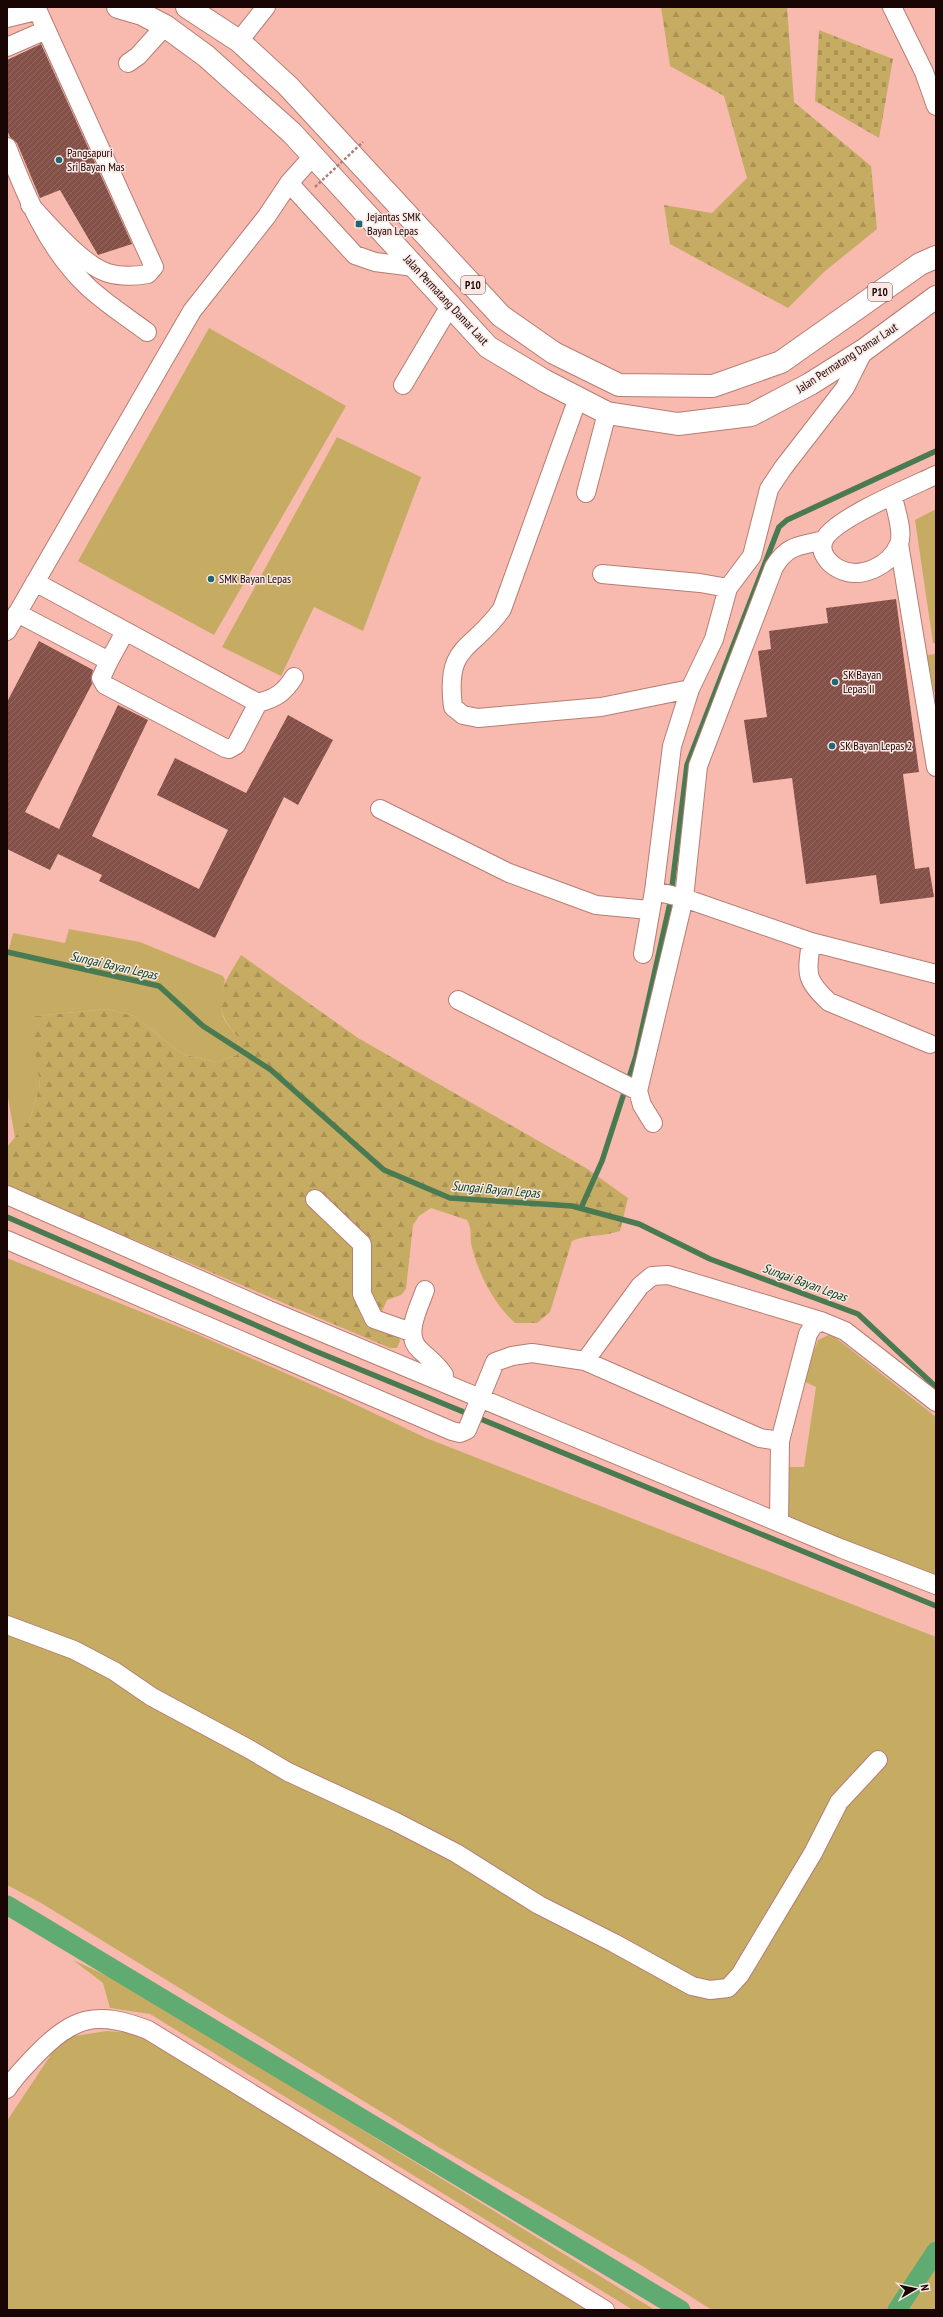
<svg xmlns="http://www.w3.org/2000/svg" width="943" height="2317" font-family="'PT Sans Narrow',sans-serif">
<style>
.grass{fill:#c6ac63}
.forest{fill:url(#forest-firs)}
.cemetery{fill:url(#cemetery-stones)}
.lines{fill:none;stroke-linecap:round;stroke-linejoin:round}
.stream{stroke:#4a7a51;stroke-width:5.5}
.canal{stroke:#5fab72;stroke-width:19}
.building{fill:url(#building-hatch)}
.minor-casing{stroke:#b67d73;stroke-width:20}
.highway-casing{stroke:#b67d73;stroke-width:24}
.minor{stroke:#fff;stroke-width:18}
.highway{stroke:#fff;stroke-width:22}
.path-bridge{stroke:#af7f77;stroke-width:2.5;stroke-dasharray:3 2;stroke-linecap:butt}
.poi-dot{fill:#1e6773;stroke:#fae7e3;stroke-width:1.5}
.labels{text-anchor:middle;stroke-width:3;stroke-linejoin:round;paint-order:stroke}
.shield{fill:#fae7e3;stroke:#5c4a47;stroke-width:1}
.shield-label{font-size:11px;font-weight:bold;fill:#190604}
.poi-label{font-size:12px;fill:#190604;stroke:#fae7e3;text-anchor:start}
.street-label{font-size:12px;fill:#190604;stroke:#fae7e3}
.water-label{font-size:13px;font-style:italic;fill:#05421d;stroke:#fae7e3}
</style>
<defs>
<pattern id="forest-firs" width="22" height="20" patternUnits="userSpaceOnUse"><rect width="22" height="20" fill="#c6ac63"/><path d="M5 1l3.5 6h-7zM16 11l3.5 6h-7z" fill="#aa9254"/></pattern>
<pattern id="cemetery-stones" width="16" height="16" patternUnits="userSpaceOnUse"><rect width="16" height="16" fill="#c6ac63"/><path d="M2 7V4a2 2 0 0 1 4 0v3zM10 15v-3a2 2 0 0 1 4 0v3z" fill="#aa9254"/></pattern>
<pattern id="building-hatch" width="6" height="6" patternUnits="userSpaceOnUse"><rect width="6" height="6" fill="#855047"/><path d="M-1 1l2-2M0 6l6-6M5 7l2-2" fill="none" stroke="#926962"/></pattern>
</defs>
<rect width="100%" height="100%" fill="#f8baaf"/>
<path class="grass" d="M209,328L346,406L214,635L78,561Z
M337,437L421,477L363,631L314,607L281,676L222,647Z
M936,509V643H933L915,520Z
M936,654V692H934L927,655Z
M69,929L140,942L223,976L225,980C219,1009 218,1016 239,1038L237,1055L216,1062L182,1054L134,1016L107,1009L35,1016L40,1085L30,1119L15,1138L7,1092V957L13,933L65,943Z
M7,1258L199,1335L344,1399L426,1438L936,1637V2310H712L634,2261L440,2148L41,1903L7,1885Z
M831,1334L936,1417V1575L887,1558L784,1514L786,1467H804L816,1387L803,1381L818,1340Z
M73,1960L125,1984L655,2310H633L150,2014L110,2008L103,1983Z
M107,2031L149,2034L597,2310H7V2121L62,2038Z"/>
<path class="forest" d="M661,7H787L794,102L871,166L877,229L824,272L788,308L670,244L664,205L712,213L747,178L724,96L670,66Z
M241,955L358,1038L586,1168L628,1198L620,1231C604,1237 587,1234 572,1241L550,1312L537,1323H515C494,1304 477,1272 471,1243C470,1234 472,1228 467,1220L431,1208L419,1216L413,1225L406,1289L401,1295L387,1300L381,1314L397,1333L400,1341L397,1348H390L7,1186V1147L30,1119L40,1085L31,1023L35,1016L107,1009L134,1016L182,1054L216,1062L237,1055L239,1038C209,1006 220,989 241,955Z"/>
<path class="cemetery" d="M819,30L893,59L879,138L815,101Z"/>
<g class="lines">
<path class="stream" d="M7,952L159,986L203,1026L271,1070L384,1170L450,1198L572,1206L639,1224L710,1259L858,1314L936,1387
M581,1208L602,1161L636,1056L670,903L687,765L779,527L787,520L936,451
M7,1217L315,1351L936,1606"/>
<path class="canal" d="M7,1905L681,2310
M897,2310L936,2251"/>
</g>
<path class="building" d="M41,44L132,244L98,255L60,190L40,198L17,143L10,137L7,130V60Z
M896,599L919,772L903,774L915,869L929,867L934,897L880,904L876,875L806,884L792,778L753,783L744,720L767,717L758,651L771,649L769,631L828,623L826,608Z
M39,641L93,670L91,678L92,684L25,812L59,829L118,705L148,720L92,836L199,889L228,830L157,795L175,758L246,793L288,715L333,740L298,805L284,797L215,938L99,881L102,875L58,854L50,870L7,849V702Z"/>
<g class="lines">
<defs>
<path id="minor" d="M892,7L924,72L936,106
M7,18L36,11
M239,41L266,7
M7,47L46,30
M128,63L138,56L165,26
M7,147C26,196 47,248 87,286C105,303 127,317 147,332
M289,183L355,255L375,262L414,267
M30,205C49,225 82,265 108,273C121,277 136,276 148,274L154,267L36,7
M403,385L451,304
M578,398L502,609C472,652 445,643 453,707L463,715L478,718L601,707L690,689
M586,493L607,413
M893,496C895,509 904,531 899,544C890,566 860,580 839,569C829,564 818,552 824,540C833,519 913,486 936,475
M899,544L936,767
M602,574L700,583L728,588
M35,582L258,703C276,698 284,693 294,677
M17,613L109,661L101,678L105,685L225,748L229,749L236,745L258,703
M7,631L192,311L267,216L289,183L313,156
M109,661L125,632
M380,809L509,873L596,905L649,910
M654,891L684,898L811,942L936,974
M811,942C807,973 804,979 829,1002L930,1044
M643,954L654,891L672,746L690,689L714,639L728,588L752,556L769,489L783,468L845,388L864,350
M458,1000L638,1091
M653,1123L642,1105L638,1091L684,898L698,766L774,567C788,544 800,546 824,540
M7,1195L271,1311L840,1548L936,1585
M315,1199L362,1244V1294L374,1319L411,1332
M7,1240L452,1431L460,1433L467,1430L495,1362L512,1356L532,1353L585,1361L760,1438L780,1441
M425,1290C419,1308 403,1335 420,1350C428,1358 438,1365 444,1375L442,1381
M585,1361L640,1286L652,1276L668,1275L821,1321L845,1331L936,1402
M779,1522L780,1441L808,1334L813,1326L821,1321
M7,1625L74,1650L114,1671L152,1697L249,1749L288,1772L394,1821L456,1853L539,1905L614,1943L692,1986L710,1990L728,1988L740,1975L813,1853L839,1802L878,1760
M7,2089C15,2076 25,2067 35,2056C74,2016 96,2010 148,2030L605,2310"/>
<path id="highway" d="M118,7L142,14L165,26L206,56L292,133L488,347L545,381L607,413L678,424L751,415L810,384L864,350L936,297
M187,7L239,41L288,86L501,316L554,353L619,385L713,386L781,362L920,264L936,257"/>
</defs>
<use href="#minor" class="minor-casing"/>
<use href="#highway" class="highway-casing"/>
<use href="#minor" class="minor"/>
<use href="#highway" class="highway"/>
<path class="path-bridge" d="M315,187L363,142"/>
</g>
<g class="poi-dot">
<circle cx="59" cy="160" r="4"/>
<rect x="355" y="220" width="8" height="8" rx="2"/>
<circle cx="211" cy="579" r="4"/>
<circle cx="835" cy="682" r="4"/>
<circle cx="832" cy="746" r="4"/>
</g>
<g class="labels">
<g class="shield">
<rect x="461" y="276" width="24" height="18" rx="3"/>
<rect x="868" y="283" width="24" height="18" rx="3"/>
</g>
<g class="shield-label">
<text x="473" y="289">P10</text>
<text x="880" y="296">P10</text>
</g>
<g class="poi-label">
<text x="67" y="157">Pangsapuri<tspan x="67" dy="14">Sri Bayan Mas</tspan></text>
<text x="367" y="221">Jejantas SMK<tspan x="367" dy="14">Bayan Lepas</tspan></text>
<text x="219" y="583">SMK Bayan Lepas</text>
<text x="843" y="679">SK Bayan<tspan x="843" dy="14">Lepas II</tspan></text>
<text x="840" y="750">SK Bayan Lepas 2</text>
</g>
<g class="street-label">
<text transform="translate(446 300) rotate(47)" y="4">Jalan Permatang Damar Laut</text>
<text transform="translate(847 358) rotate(-33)" y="4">Jalan Permatang Damar Laut</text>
</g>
<g class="water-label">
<text transform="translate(114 965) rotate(13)" y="5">Sungai Bayan Lepas</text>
<text transform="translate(496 1189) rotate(5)" y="5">Sungai Bayan Lepas</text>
<text transform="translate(805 1282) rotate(20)" y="5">Sungai Bayan Lepas</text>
</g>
</g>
<rect width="943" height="2317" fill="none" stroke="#190604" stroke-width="16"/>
<g transform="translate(915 2289) rotate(81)" stroke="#fae7e3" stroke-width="3" paint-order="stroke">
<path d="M0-3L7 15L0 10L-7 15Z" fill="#190604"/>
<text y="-6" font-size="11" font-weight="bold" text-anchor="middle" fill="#190604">N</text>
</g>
</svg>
